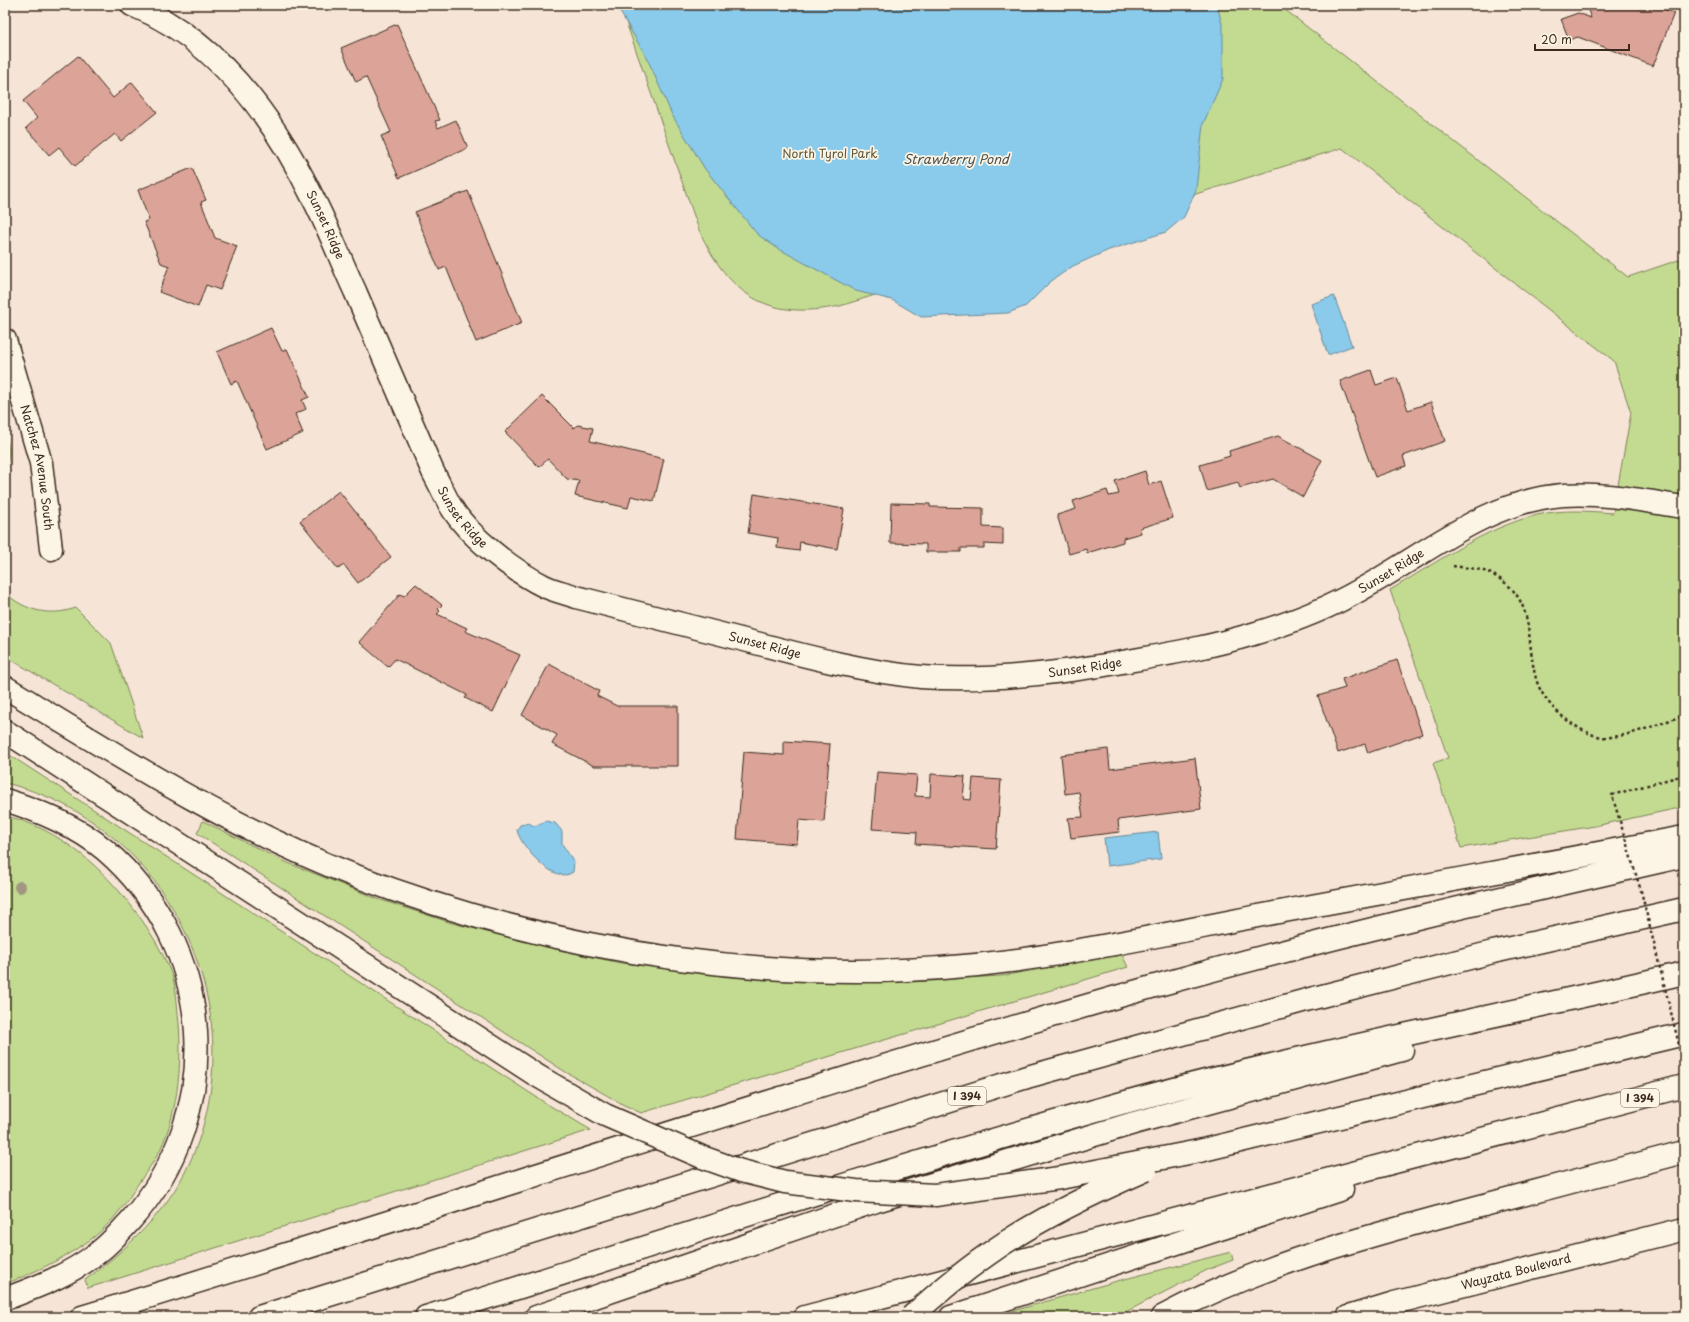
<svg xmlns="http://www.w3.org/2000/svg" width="1689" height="1322" font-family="'Playpen Sans',sans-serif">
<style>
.green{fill:#c2db91;stroke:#7e8258}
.water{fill:#8acaeb;stroke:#6a8a99}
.building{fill:#dca498;stroke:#3b2a1e}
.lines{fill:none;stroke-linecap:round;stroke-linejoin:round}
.minor-casing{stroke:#3b2a1e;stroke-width:25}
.tertiary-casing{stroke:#3b2a1e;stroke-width:25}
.motorway-casing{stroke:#3b2a1e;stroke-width:25}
.path{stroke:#3b2a1e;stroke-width:2.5;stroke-dasharray:3 3;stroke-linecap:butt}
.minor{stroke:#fcf5e5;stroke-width:22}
.tertiary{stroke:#fcf5e5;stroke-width:22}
.motorway{stroke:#fcf5e5;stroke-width:22}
.motorway-bridge-casing{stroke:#3b2a1e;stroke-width:25;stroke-linecap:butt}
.path-bridge{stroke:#3b2a1e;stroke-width:2.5;stroke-dasharray:3 3;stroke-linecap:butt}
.motorway-bridge{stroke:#fcf5e5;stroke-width:22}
.tree{fill:#a29681}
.labels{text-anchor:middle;stroke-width:3.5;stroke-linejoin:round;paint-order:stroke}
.shield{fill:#fcf5e5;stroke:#75675a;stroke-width:1}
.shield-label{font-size:11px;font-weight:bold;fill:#3b2a1e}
.park-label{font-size:12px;fill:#5d563b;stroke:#fcf5e5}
.street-label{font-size:12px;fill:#3b2a1e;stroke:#fcf5e5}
.water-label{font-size:13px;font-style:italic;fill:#4f5251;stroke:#fcf5e5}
</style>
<rect width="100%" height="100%" fill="#f6e5d6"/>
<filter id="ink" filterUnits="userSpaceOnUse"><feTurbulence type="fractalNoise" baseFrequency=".025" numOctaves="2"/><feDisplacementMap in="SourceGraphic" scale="8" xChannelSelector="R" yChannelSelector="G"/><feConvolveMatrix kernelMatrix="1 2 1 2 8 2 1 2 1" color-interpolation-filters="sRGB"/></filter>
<g filter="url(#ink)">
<path class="green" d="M620,5H1279L1628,277L1684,258V807L1595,826L1461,848L1433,763L1448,758L1390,590C1436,563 1484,528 1537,515C1562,509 1588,511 1613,513L1631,413L1614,361L1342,148L840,306C767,321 729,295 699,230Z
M5,425L9,451L5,487Z
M5,593C26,611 49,617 76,608L111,643L143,738L5,656Z
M5,752L547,1104L591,1130L88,1288L85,1280C127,1249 167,1212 189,1164C259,1013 169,821 5,783Z
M5,816C49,825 90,857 119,891C140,915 159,943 171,973C176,986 177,1000 178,1014C183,1055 179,1111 160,1150C154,1162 146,1172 138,1184C126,1203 112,1223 94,1237C67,1257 36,1272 5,1284Z
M203,821L283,861L378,899L452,923L563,951L621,963L757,977L880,983L1001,976L1122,955L1128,967L641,1113L622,1104L564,1071L197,833Z
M1231,1252L1233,1260L1207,1270L1116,1317H992L1117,1281Z"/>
<path class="water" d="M616,5H1217L1223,28V79L1203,124L1196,190L1184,217L1166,232L1109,250L1073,266L1050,282L1026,306L1008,313L921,317L892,300L856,291L777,248L757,234L705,169L672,115L647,58Z
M1334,296L1352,346L1328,355L1311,304Z
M546,821L555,823L562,831V844L574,862L573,872C555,886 520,846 517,830L520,825L529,823L534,826Z
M1158,832L1161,859L1107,866L1104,838Z"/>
<path class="building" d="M1586,5H1654L1674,13L1653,66L1578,37L1569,40L1561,19L1578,13L1591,18Z
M397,24L440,120L435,121L438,128L456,120L468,148L399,178L381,136L391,132L366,77L356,82L341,48Z
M78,56L113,98L132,82L157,112L121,141L115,134L75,166L59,147L49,155L26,128L37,118L23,101Z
M192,168L206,200L201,202L215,238L237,246L220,290L206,285L198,307L159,292L169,266L161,263L144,222L149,220L138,190Z
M468,191L522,323L476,342L446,267L439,270L415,212Z
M271,328L282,351L287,349L309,397L302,400L306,409L295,414L303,433L267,449L237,381L231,384L217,352Z
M1371,370L1376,385L1397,378L1408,410L1431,402L1445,441L1403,456L1406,466L1375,477L1340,381Z
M542,396L574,428L578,425L593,428L590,441L664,459L654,501L631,496L628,508L575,496L579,481L567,479L548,459L539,467L505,432Z
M1278,436L1322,460L1303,497L1273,479L1240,488L1238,483L1207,491L1200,465L1230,456L1229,451Z
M1145,471L1149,485L1161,481L1173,518L1140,528L1141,533L1123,538V542L1087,553L1086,549L1069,554L1057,515L1076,509L1073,501L1107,490L1109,496L1119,494L1115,481Z
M339,491L391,557L358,583L344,565L338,569L300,521Z
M754,494L844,509L837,549L800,542L799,551L777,548L778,538L748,533Z
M891,503L930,504V507L983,508V527L1003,528V545L984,544V548H961V552H926V544L890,543Z
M416,584L442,605L438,609L440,611L437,614L467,628L465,631L520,655L493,712L465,698L467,695L395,659L388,667L359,642L400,594L404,596Z
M1397,660L1422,734L1368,753L1365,744L1338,753L1318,696L1345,688L1342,679Z
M549,664L599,691L597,696L617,706H678V766H594L552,744L557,735L522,715Z
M784,741L830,744L824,822L799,820L797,844L737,839L744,752L784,755Z
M1108,749L1110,769L1195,758L1201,809L1118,820L1119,832L1071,838L1068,818L1083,817L1079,792L1065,794L1061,755Z
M877,772L917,775L915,796L930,797L931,774L965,776L963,799L971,800L973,778L1001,780L996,849L916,844L917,832L872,829Z"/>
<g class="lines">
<defs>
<g id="minor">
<path id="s1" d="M132,5C217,39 275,120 314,200C329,229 341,261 355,291C381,351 407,412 433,472C439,483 444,494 450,505C468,536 512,570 544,586C554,591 566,593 576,597C636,612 696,628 756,643C809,657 867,672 921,677C992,682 1064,673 1134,660C1174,653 1214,646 1253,634C1290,623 1327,609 1360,590C1426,554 1486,501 1563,495C1603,492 1644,501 1684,507"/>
<path id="s2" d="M5,340L41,463L51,549"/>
</g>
<g id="tertiary">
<path id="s3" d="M1348,1317L1394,1303L1684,1229"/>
</g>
<path id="motorway" d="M5,687C118,756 229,827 353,875C561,955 795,991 1018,960C1111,947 1203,926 1295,909C1425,885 1554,862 1684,837
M5,731L536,1075
M5,800C38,810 78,827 105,850C216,946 228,1111 130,1221C120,1232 109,1245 96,1254C69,1275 37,1287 5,1299
M1199,1151L1684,1034
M82,1317C440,1209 795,1088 1155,986C1330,937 1507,896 1684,856
M259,1317L1027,1077L1310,999L1493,952L1684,909
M426,1317C657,1244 888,1168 1122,1103C1307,1052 1497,1017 1684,973
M536,1317L876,1201L1134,1123L1402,1050
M805,1317L1684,1086
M951,1317L1342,1189
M1162,1317C1249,1270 1343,1243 1439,1217C1521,1195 1602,1174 1684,1152"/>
</defs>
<use href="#minor" class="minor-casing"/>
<use href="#tertiary" class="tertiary-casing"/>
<use href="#motorway" class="motorway-casing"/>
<path class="path" d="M1453,566C1465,568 1479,568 1489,573C1539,596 1524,640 1537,682C1543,699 1557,713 1571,723C1583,731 1597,739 1611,737C1636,735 1660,722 1684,716"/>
<use href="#minor" class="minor"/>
<use href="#tertiary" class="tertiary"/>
<use href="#motorway" class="motorway"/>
<defs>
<path id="motorway-bridge" d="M536,1075L605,1115L702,1157L741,1171L785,1182L856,1191L935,1195L1060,1178L1199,1151
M911,1317C935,1295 960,1274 987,1255C1034,1221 1093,1193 1146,1170"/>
</defs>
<use href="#motorway-bridge" class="motorway-bridge-casing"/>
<path class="path-bridge" d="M1684,775L1612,795L1641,891L1684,1065"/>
<use href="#motorway-bridge" class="motorway-bridge"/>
</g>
<circle class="tree" cx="20" cy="887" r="6"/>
</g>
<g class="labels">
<g class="shield">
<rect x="948" y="1087" width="38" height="18" rx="3"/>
<rect x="1621" y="1089" width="38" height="18" rx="3"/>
</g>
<g class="shield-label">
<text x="967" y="1100">I 394</text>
<text x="1640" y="1102">I 394</text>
</g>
<g class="park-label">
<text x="830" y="158">North Tyrol Park</text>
</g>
<g class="street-label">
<text dy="4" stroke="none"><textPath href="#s1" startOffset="300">Sunset Ridge</textPath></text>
<text dy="4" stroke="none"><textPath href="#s2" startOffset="132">Natchez Avenue South</textPath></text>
<text dy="4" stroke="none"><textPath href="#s1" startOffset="624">Sunset Ridge</textPath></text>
<text dy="4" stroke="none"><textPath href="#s1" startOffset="1609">Sunset Ridge</textPath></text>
<text dy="4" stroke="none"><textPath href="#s1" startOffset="961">Sunset Ridge</textPath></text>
<text dy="4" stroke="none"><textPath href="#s1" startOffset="1285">Sunset Ridge</textPath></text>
<text dy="4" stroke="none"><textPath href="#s3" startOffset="174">Wayzata Boulevard</textPath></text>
</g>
<g class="water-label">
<text x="956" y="164">Strawberry Pond</text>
</g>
</g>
<rect width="1689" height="1322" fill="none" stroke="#fcf5e5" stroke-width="20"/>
<rect x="10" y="10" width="1669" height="1302" fill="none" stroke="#3b2a1e" stroke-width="1.5" filter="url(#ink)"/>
<path d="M1535 44v6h94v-6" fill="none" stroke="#3b2a1e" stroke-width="2"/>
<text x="1541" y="44" font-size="12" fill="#3b2a1e" stroke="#fcf5e5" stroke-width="3" paint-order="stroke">20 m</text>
</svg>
